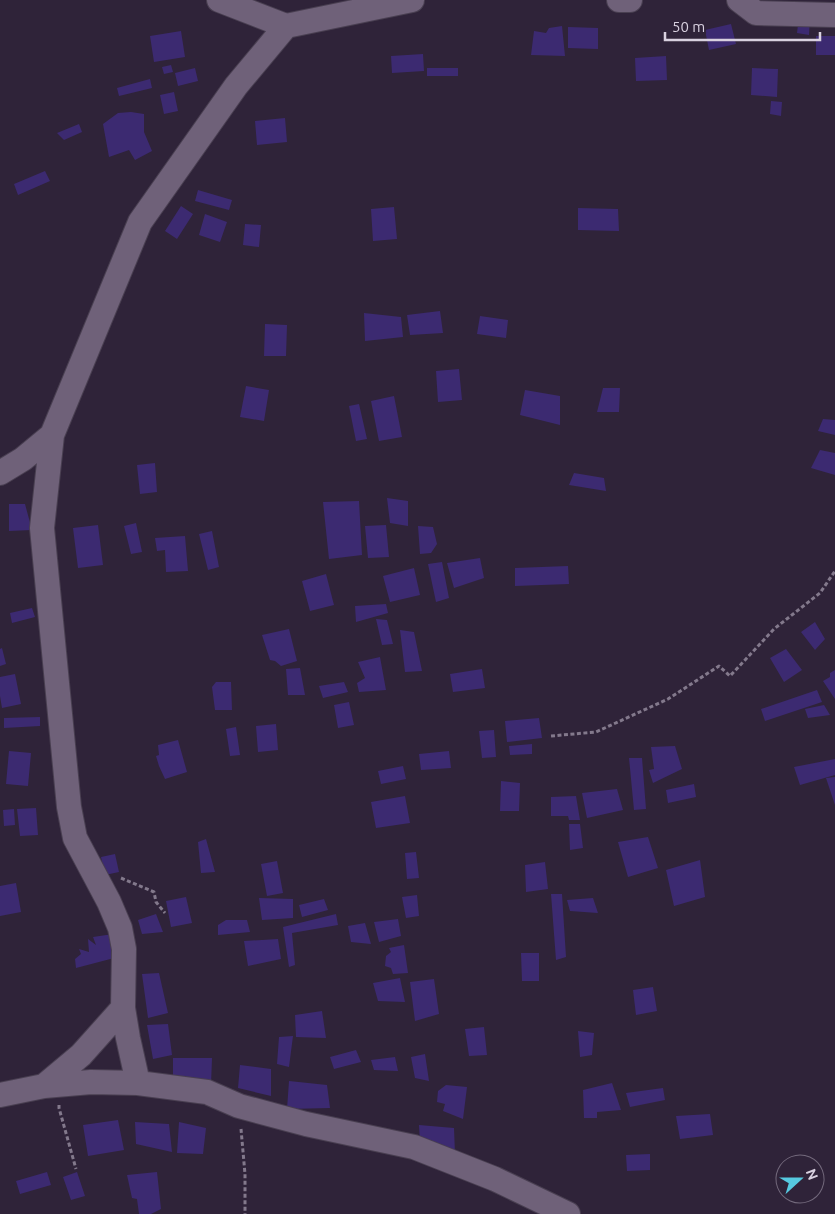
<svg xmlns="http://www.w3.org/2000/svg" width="835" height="1214" font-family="Ubuntu,sans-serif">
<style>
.building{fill:#3c2a71}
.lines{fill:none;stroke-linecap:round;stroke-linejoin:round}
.minor-casing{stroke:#493f51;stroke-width:26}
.path{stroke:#83798c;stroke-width:3;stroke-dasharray:4 2.5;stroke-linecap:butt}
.minor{stroke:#6f6179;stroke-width:24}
</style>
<rect width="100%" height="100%" fill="#2f2339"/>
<path class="building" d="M799,16L810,17L809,35L797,33Z
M731,24L736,44L709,50L705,30Z
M562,26L565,56L531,55L534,31L546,33L549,28Z
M568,27L598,28V49L568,48Z
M181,31L185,57L154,62L150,36Z
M816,36H835V55H816Z
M423,54L424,71L392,73L391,56Z
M666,56L667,80L636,81L635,58Z
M171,65L173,72L164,74L162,67Z
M195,68L198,81L178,86L175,73Z
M427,68H458V76H427Z
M752,68L778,69L777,97L751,95Z
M150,79L152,88L119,96L117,88Z
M174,92L178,111L164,114L160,95Z
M771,101L782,102L781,116L770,114Z
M131,112L144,114V132L152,151L135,160L129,150L109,157L103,124L118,113Z
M285,118L287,142L257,145L255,121Z
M79,124L82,132L64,140L57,133Z
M45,171L50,181L18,195L14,184Z
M198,190L232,200L229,210L195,201Z
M181,206L193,214L177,239L165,231Z
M394,207L397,239L373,241L371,209Z
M578,208L618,209L619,231L578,230Z
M205,214L227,222L220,242L199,235Z
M245,224L261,225L259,247L243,245Z
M440,311L443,333L410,335L407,315Z
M364,313L401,317L403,337L365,341Z
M480,316L508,320L506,338L477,334Z
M265,324L287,325L286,356H264Z
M459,369L462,400L438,402L436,371Z
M246,386L269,390L264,421L240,417Z
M603,388H620L619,412H597Z
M525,390L560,396V425L520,415Z
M394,396L402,437L379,441L371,401Z
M359,404L367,439L356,441L349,406Z
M823,419L835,420V435L818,431Z
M820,450L835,453V475L811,468Z
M155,463L157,492L140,494L137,465Z
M574,473L604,478L606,491L569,485Z
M387,498L408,501V526L390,523Z
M359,501L362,555L329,559L323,502Z
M9,504H25L32,530L9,531Z
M136,523L142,552L131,554L124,526Z
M98,525L103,565L78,568L73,528Z
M386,525L389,557L368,558L365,526Z
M418,526L433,527L437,544L431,553L420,554Z
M212,531L219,567L208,570L199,534Z
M185,536L188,571L166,572L165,550L157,551L155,538Z
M480,558L484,578L454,588L447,563Z
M442,562L449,598L436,602L428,564Z
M568,566L569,584L515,586V568Z
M414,568L420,595L390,602L383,576Z
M326,574L334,605L310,611L302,581Z
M386,604L388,613L356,622L355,606Z
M32,608L35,617L12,623L10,613Z
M376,619L387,620L393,644L382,645Z
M815,622L825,639L815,650L801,632Z
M289,629L297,661L281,666L275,661L270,660L262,635Z
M400,630L414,632L422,671L405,672Z
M2,648L6,664L0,666V649Z
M786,649L802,670L784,682L770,658Z
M380,657L386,690L359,692L357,683L365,678L358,662Z
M300,668L305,695H288L286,669Z
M482,669L485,688L453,692L450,674Z
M835,670V699L823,681L830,677V673Z
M15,674L21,704L2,708L0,696V677Z
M216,682H231L232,710H215L212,687Z
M344,682L348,692L323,698L319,686Z
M817,690L822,702L765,721L761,709Z
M349,702L354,725L338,728L334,705Z
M824,705L830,715L808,718L805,709Z
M40,717V726L4,728V718Z
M539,718L542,738L507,742L505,721Z
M276,724L278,750L258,752L256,726Z
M236,727L240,755L230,756L226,729Z
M494,730L496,757L482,758L479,731Z
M178,740L187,772L165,779L159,766L156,756L159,755L158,745Z
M532,744V754L510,755L509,746Z
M675,746L682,769L653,783L649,770L654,769L651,747Z
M9,751L31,753L28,786L6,784Z
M449,751L451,768L421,770L419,754Z
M629,758H642L646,809L634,810Z
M835,759V775L800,785L794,767Z
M403,766L406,779L381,784L378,771Z
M835,777V805L826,778Z
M501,781L520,783L519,811H500Z
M694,784L696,797L668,803L666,790Z
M617,789L623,810L587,818L582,793Z
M405,796L410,823L376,828L371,802Z
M576,796L580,820H569L568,816H551V797Z
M36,808L38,835L20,836L17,809Z
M14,809L15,825L4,826L3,810Z
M569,824H580L583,848L570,850Z
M648,837L658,868L628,877L618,842Z
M206,839L215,872L201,873L198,842Z
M416,852L419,878L407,879L405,853Z
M115,854L119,872L105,875L101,857Z
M700,860L705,897L674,906L666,870Z
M277,861L283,893L267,896L261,864Z
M545,862L548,889L526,892L525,865Z
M16,883L21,912L0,916V886Z
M551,894H562L566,957L556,960Z
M417,895L419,916L406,918L402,897Z
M186,897L192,923L171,927L166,901Z
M259,898L293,899V918L262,920Z
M593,898L598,913L570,911L567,900Z
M324,899L328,910L302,917L299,905Z
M156,914L163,932L142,934L138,920Z
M336,914L338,925L292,933L295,965L289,967L283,927Z
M398,919L401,936L379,942L374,922Z
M226,920H247L250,932L218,935V925Z
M365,923L371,944L351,942L348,926Z
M113,934L118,957L76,968L75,959L81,954L79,949L89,952L88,939L96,945L93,937Z
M278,939L281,959L248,966L244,941Z
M404,945L408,973L393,974L391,968L385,966L386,956L391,952L389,948Z
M521,953H539V981H522Z
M159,973L168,1013L148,1018L142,974Z
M400,978L405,1002L378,1001L373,983Z
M434,979L439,1014L415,1021L410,982Z
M653,987L657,1011L636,1015L633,990Z
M322,1011L326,1038L296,1037L295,1015Z
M168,1024L172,1055L153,1059L147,1025Z
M484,1027L487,1055L469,1056L465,1029Z
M578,1031L594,1033L592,1055L580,1057Z
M293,1036L289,1067L277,1064L279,1037Z
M356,1050L361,1062L334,1069L330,1057Z
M425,1054L429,1081L415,1078L411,1057Z
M395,1057L398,1071L374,1070L371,1060Z
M173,1058H212L211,1085L173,1084Z
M240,1065L271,1069V1096L238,1088Z
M289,1081L327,1085L330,1108L287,1109Z
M612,1083L621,1110L597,1112V1118H584L583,1090Z
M446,1085L467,1087L463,1119L443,1111L445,1104L437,1102L438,1091Z
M663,1088L665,1100L630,1107L626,1093Z
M710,1114L713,1135L680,1139L676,1116Z
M118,1120L124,1150L88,1156L83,1125Z
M135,1122L169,1124L172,1152L136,1144Z
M179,1122L206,1128L203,1154L177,1153Z
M419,1125L454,1128L455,1154L420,1143Z
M650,1154V1170L627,1171L626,1155Z
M47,1172L51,1185L20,1194L16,1181Z
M77,1172L85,1196L71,1200L63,1177Z
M157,1172L161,1209L151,1214H139L137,1199L132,1198L127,1175Z"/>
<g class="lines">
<defs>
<path id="minor" d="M219,0L286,26L412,0
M619,0H630
M739,0L756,13L835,15
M52,435L42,528L69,807L75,838L109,902L120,928L124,949L123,1008L128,1038L138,1083
M0,473L23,459L52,435L140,222L236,86L286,26
M44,1086L81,1055L123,1008
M0,1095L44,1086L91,1082L138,1083L207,1092L239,1106L306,1124L414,1147L495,1179L568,1214"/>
</defs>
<use href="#minor" class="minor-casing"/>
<path class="path" d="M551,736L596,732L668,699L719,666L730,676L774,629L820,593L835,571
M121,878L154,892L156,902L165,913
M59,1105V1108L76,1169
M241,1129L245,1174V1214"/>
<use href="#minor" class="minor"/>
</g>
<g transform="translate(800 1179) rotate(69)"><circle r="24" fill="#2f2339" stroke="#73697c"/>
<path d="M0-4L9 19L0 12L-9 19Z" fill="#56c9e0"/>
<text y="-8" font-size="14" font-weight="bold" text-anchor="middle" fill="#d9d1e0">N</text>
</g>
<path d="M665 32v8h155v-8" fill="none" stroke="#d9d1e0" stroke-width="2.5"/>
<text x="672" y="32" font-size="15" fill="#d9d1e0" stroke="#2f2339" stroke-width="4" paint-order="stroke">50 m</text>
</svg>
